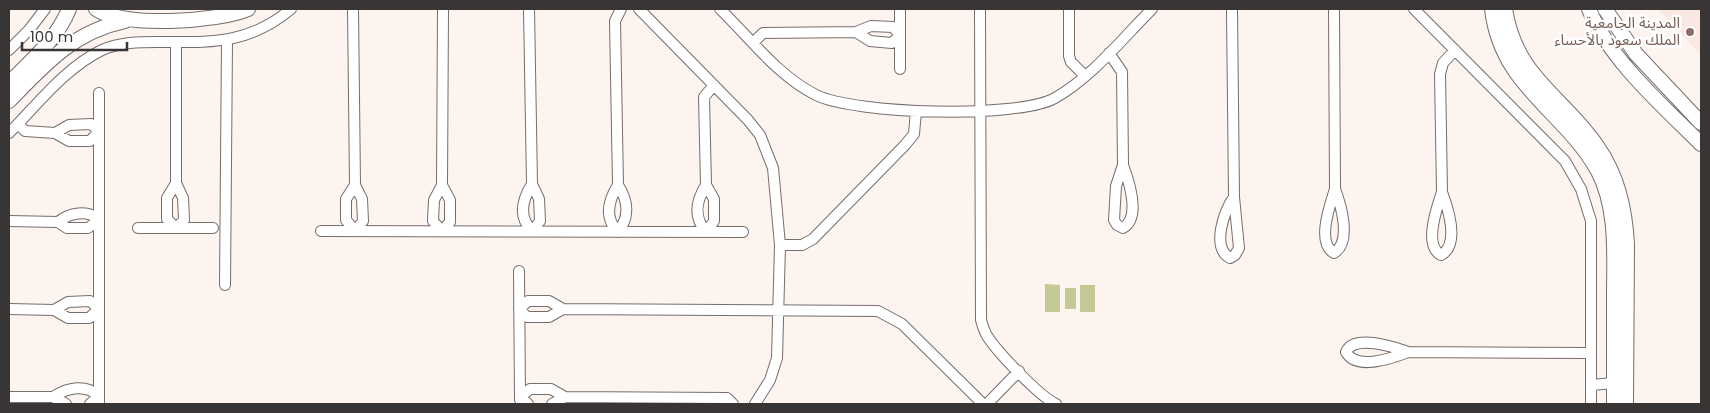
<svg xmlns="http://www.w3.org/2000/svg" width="1710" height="413" font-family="Poppins,'Noto Sans Arabic',sans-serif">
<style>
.built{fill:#f9e7e1}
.green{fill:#c5c995}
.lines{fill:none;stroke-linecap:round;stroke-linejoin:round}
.minor-casing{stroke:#766e6b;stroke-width:12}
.major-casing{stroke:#766e6b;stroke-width:16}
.minor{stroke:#fff;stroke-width:10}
.major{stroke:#fff;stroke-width:14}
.education-dot{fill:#8d6e63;stroke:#fff;stroke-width:2}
.labels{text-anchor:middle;stroke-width:5;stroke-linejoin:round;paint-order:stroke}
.education-label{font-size:15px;fill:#785e54;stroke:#fff;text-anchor:end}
</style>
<rect width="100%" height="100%" fill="#fdf4f0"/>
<path class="built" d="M1658,9H1701V55Z"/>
<path class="green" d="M1045,284L1060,285V312H1045Z
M1080,285H1095V312H1080Z
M1065,288H1076V309H1065Z"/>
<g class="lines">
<defs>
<path id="minor" d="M353,9L355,185L346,199V220L355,231L363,221L362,199L355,185
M529,9L532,184C522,200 518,217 532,231L540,221L539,199L532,184
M639,9L748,120L760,135L773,168L780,245L777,358L770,380L755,404
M720,9C750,38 778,76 816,95C854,114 1018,119 1055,98C1092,77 1122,39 1152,9
M980,9L981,320C982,324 984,330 986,334C995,350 1040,397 1056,404
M1069,9V56L1071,62L1085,76
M1232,9L1234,197L1239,248L1235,255L1230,258C1211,248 1224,210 1234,197
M1334,9L1335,189C1330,205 1316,243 1334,253C1352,242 1341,205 1335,189
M1414,9L1565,161L1581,189L1591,221V404
M176,42V183L167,198V219L176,228L184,220L183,198L176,183
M754,42L763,33L856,32L871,26L893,27L900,35L892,43L870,41L856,32
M9,50L29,30L45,9
M1109,53L1122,72L1123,165L1116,186L1114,220L1117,225L1123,228C1141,218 1129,181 1123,165
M900,69V9
M99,93V404
M18,124L25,131L55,133L69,141H90L99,131L91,124L69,125L55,133
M9,133C38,104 65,68 102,50C120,42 140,42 158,42C211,42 248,45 291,9
M442,185L450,200V222L442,231L433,221L434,200L442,185L443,9
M618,185C628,200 630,217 618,232C604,218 608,201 618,185L615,21L621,9
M706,185C696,201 693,217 706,232L714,221V199L706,185L704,97L714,85
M1442,192C1437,207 1423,246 1441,255C1460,245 1448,208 1442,192L1440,74L1443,63L1455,50
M9,221L58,222L67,228H88L99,220C88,209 69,213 58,222
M138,228H213
M321,231L743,232
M780,245H802L813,239L905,145L914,134L916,111
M519,271L520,400
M225,285L227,41
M9,309L54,310L68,318H89L99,309L90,301L68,302L54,310
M563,309L549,317H527L519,309L528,301H549L563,309L878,311L902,324L983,404
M1408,352C1393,358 1356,371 1346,352C1354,334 1394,347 1408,352L1591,353
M1591,385L1614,383
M9,397H53L66,404
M53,397C68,387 86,384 99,396L90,404
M528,404L520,397L530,389H551L565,397L727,398L733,404
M552,404L565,397
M987,404L1019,371"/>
<path id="major" d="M96,9C124,28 217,22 248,9
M1492,9C1501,87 1564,110 1598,171C1618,209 1614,256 1614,298C1614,333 1614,369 1614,404
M1505,9C1516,78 1562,95 1597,146C1618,176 1625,209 1627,244L1626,404
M1589,9C1609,59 1663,106 1701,144
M1605,9L1636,54L1701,123
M9,83C31,61 57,39 69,9
M9,101C45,64 73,32 125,21"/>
</defs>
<use href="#minor" class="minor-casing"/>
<use href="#major" class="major-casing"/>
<use href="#minor" class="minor"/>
<use href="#major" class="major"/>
</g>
<circle class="education-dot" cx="1690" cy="32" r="5"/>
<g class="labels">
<g class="education-label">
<text x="1680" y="28">المدينة الجامعية<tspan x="1680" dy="17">الملك سعود بالأحساء</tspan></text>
</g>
</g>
<rect width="1710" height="413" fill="none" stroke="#393534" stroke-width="20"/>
<path d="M22 42v8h105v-8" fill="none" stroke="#393534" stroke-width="2.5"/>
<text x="30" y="42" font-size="15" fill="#393534" stroke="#ffffff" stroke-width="4" paint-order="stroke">100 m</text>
</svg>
